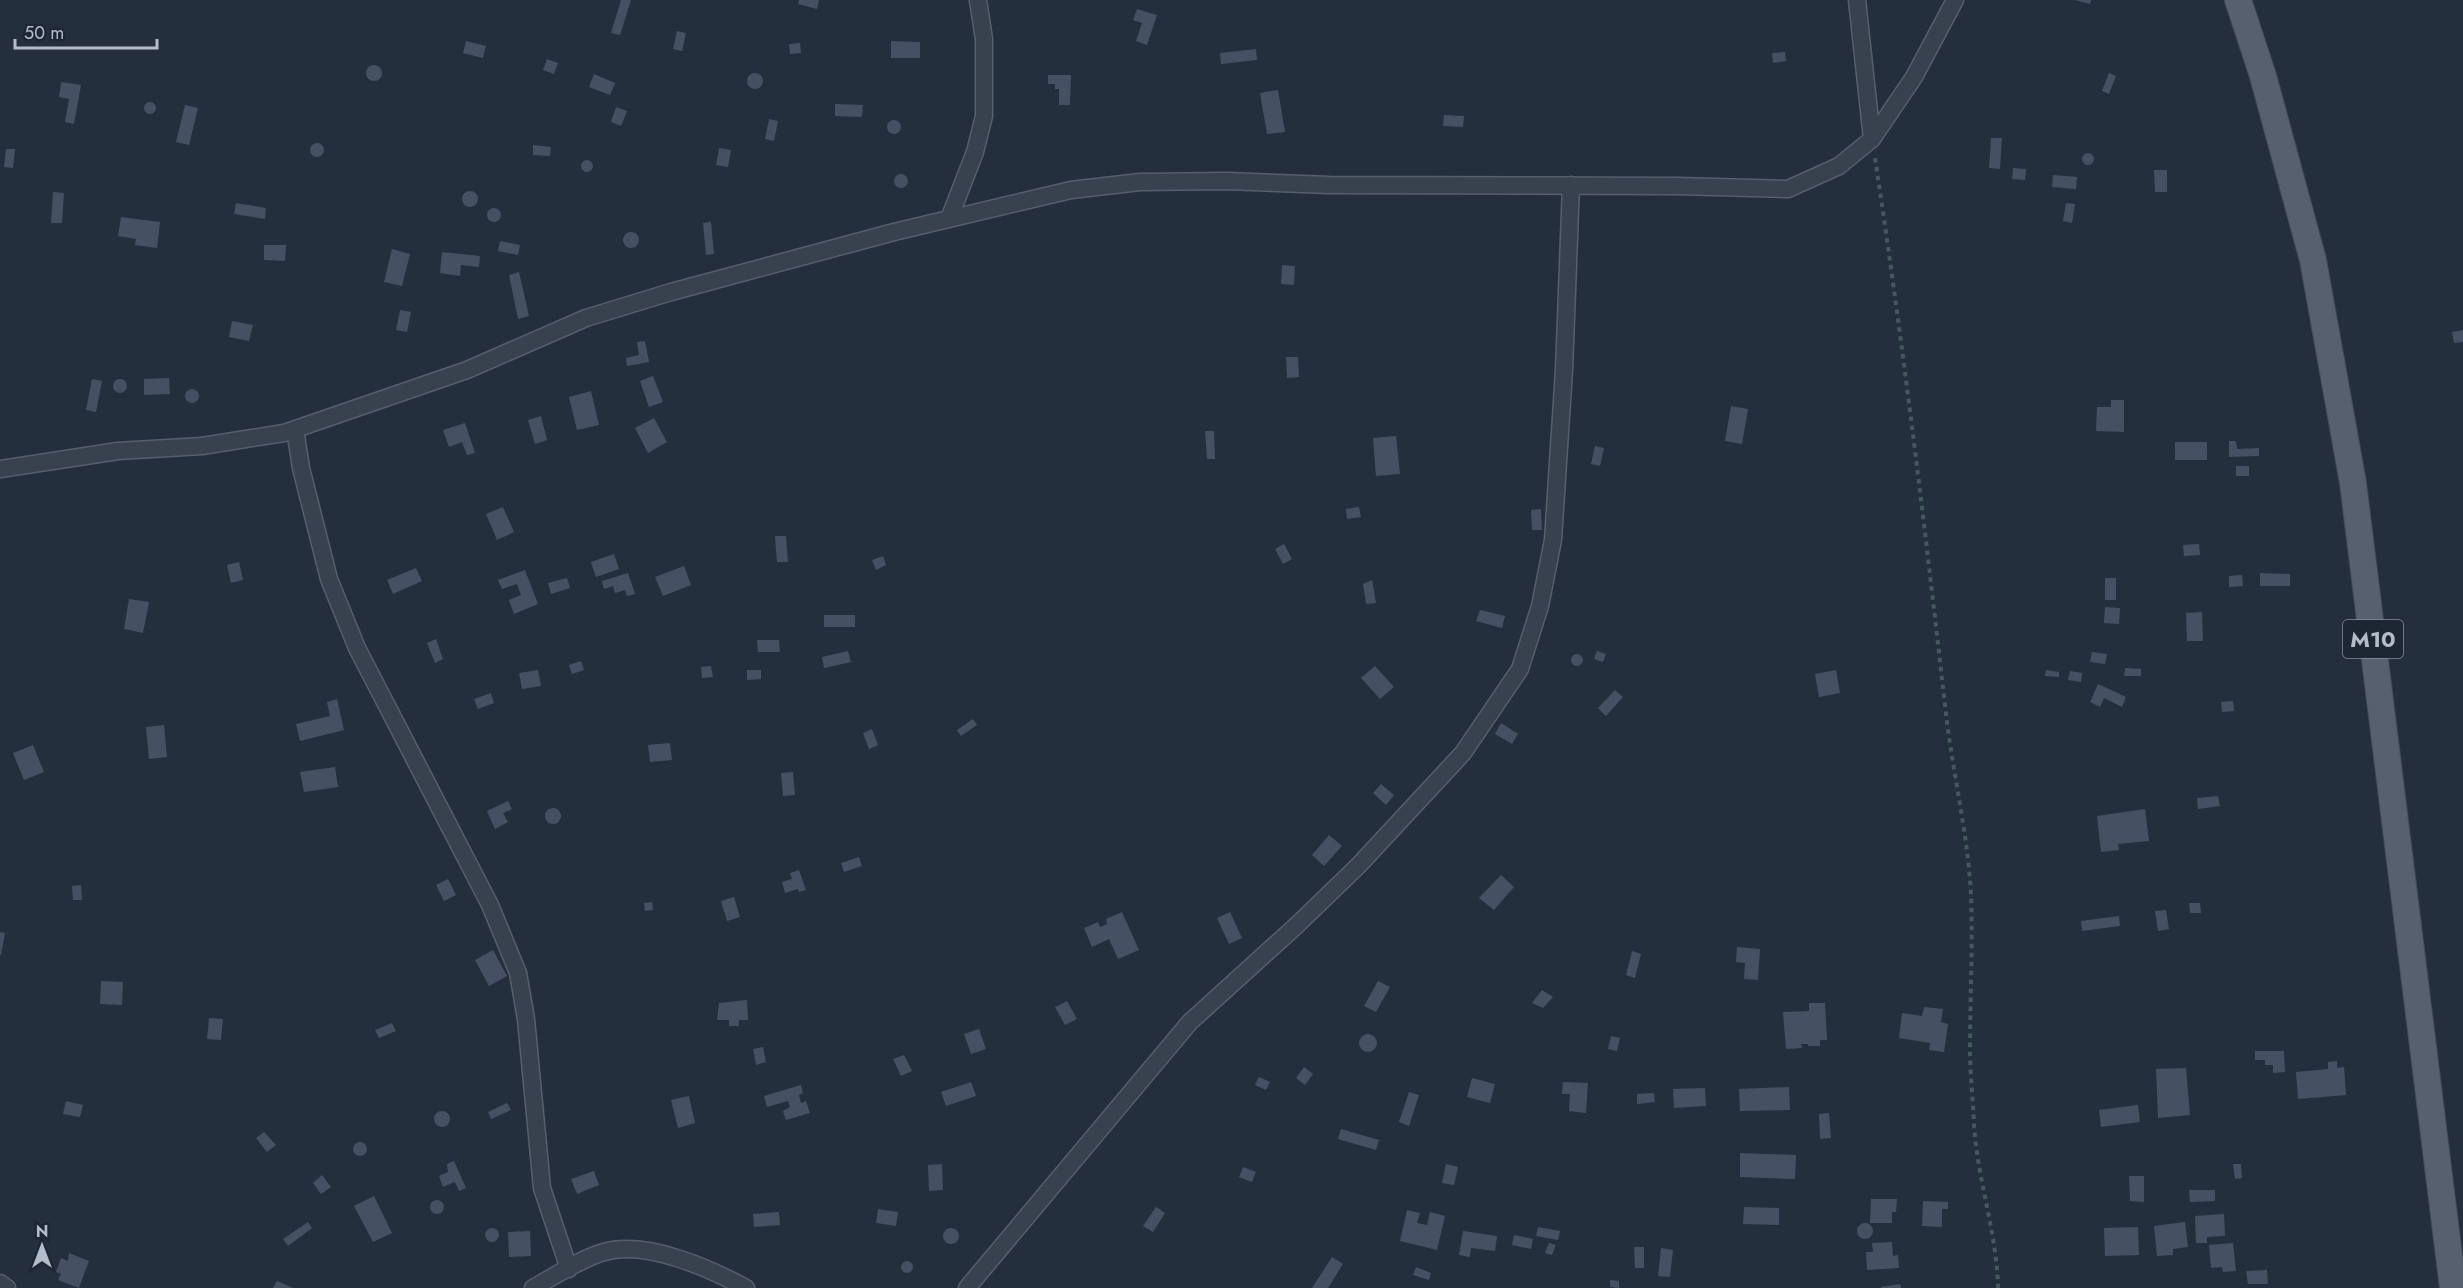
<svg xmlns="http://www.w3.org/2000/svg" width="2463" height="1288" font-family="Jost,sans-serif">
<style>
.building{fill:#455162}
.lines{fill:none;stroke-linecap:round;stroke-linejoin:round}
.minor-casing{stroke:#565f6c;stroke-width:19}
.primary-casing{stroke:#414a57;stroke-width:28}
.path{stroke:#44595c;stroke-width:4;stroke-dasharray:4.5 4.5;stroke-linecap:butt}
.minor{stroke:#38414e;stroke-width:16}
.primary{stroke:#56606e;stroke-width:26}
.labels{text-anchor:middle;stroke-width:6;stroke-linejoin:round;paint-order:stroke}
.shield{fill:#1d2633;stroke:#878f9c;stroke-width:1.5}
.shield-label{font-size:22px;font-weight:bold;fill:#b4bcc9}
</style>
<rect width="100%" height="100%" fill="#242f3e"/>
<path class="building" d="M621,0H631L620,35L611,33Z
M799,0H819L817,9L798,4Z
M2075,0H2091L2090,4Z
M1137,9L1157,15L1147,45L1136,41L1142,23L1133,20Z
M677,31L686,33L682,51L673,49Z
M466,41L486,46L483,58L463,53Z
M891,41L920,42V58H891Z
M800,43L801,53L790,54L789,44Z
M1256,49L1257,60L1221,64L1220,53Z
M1785,52L1786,61L1773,63L1772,53Z
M547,59L558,63L554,74L543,70Z
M366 73a8 8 0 1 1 16 0a8 8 0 1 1-16 0Z
M2109,73L2116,76L2109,94L2102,91Z
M747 81a8 8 0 1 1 16 0a8 8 0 1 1-16 0Z
M594,74L615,83L610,95L589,87Z
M1048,75H1071L1070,105H1059V89H1055V84H1048Z
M61,82L81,85L74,124L65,122L69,99L59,97Z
M1278,90L1285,132L1267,134L1260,93Z
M144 108a6 6 0 1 1 12 0a6 6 0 1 1-12 0Z
M835,104L863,105L862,117L835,116Z
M185,105L198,108L189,145L176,142Z
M616,107L627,111L621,126L611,122Z
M1444,115L1464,116L1463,127L1443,126Z
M769,119L778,121L774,141L765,139Z
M887 127a7 7 0 1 1 14 0a7 7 0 1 1-14 0Z
M1991,138H2002L2000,169L1989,168Z
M310 150a7 7 0 1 1 14 0a7 7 0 1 1-14 0Z
M533,145L551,147L550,156L533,155Z
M719,148L731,150L728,167L716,165Z
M6,149H15L13,168L4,167Z
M2082 159a6 6 0 1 1 12 0a6 6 0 1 1-12 0Z
M581 166a6 6 0 1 1 12 0a6 6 0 1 1-12 0Z
M2013,168L2026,169L2025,180L2012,179Z
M2154,170H2167V192H2155Z
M894 181a7 7 0 1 1 14 0a7 7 0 1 1-14 0Z
M2053,175L2077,177L2076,189L2052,187Z
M462 199a8 8 0 1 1 16 0a8 8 0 1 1-16 0Z
M53,192L64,193L62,223H51Z
M236,203L266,208L265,219L234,214Z
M2066,203L2075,204L2072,223L2063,221Z
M487 215a7 7 0 1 1 14 0a7 7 0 1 1-14 0Z
M121,217L160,222L157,248L135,245L136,239L118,236Z
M711,222L714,254L706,255L703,223Z
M623 240a8 8 0 1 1 16 0a8 8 0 1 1-16 0Z
M500,241L520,245L518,255L498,251Z
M264,245H286L285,261L264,260Z
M392,249L410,254L402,286L384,282Z
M442,252L480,256L479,267L461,265L460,276L440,273Z
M1282,265L1295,266L1294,285L1281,284Z
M519,272L529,316L518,319L509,275Z
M400,310L411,312L407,332L396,330Z
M232,321L253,325L249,341L229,337Z
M2463,330V342L2454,343L2452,332Z
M645,341L649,362L627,366L626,358L639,355L637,342Z
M1286,357H1298L1299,377L1287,378Z
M653,376L663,402L649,407L640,381Z
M169,378L170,394L144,395V379Z
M92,379L102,381L96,412L86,410Z
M113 386a7 7 0 1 1 14 0a7 7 0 1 1-14 0Z
M185 396a7 7 0 1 1 14 0a7 7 0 1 1-14 0Z
M591,391L599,425L577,430L569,397Z
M2111,400H2124V432L2096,431L2097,407H2111Z
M1731,406L1748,409L1742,444L1725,441Z
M541,416L547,440L535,444L528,420Z
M654,418L667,442L648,453L635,428Z
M465,423L475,453L467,455L462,442L449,447L443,430Z
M1205,431H1214L1215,459H1207Z
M1396,436L1400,474L1376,476L1373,438Z
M2229,441H2236L2237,449L2259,448V456L2229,457Z
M2175,442H2207V460H2175Z
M1595,446L1604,448L1600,466L1591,464Z
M2236,466H2249V476H2236Z
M503,507L514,532L497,540L486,514Z
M1359,507L1361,517L1347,519L1346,509Z
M1541,509L1542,530H1532L1531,510Z
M775,536H786L788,562H777Z
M1284,544L1292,559L1283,564L1275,549Z
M2199,544L2200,555L2184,556L2183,545Z
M614,554L619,569L596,577L591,562Z
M883,556L886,565L876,570L872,560Z
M239,562L243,580L231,583L227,565Z
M684,566L691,585L663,596L655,577Z
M416,568L422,581L393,594L387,580Z
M525,570L538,604L514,614L509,600L521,595L517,584L502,589L498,580Z
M628,573L635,594L627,596L625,590L615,593L613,586L604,589L602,581Z
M2260,573L2290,574V586H2260Z
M2242,575L2243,586L2229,587V576Z
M567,578L570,588L551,594L548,583Z
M2105,578H2116V600H2105Z
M1372,580L1376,603L1366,604L1363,584Z
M129,599L149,602L143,633L124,629Z
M2105,607L2120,608L2119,624L2104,623Z
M1480,610L1505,616L1502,628L1476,621Z
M2202,612L2203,641H2187L2186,613Z
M824,615H855V627H824Z
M436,639L443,659L435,663L427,643Z
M757,640H779L780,652H758Z
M848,651L851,662L824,668L822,657Z
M1597,651L1606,654L1603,662L1594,659Z
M2092,652L2107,654L2105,664L2090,662Z
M1571 660a6 6 0 1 1 12 0a6 6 0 1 1-12 0Z
M581,661L584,670L572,674L569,665Z
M711,666L713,677L702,678L701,667Z
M1375,666L1394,687L1380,699L1361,678Z
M2125,668L2141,669V676H2124Z
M538,670L541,686L522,689L519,673Z
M747,670H761V679L747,680Z
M1836,670L1840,693L1819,697L1815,674Z
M2046,670L2059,672V677L2045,676Z
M2070,671L2082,673L2081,682L2068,680Z
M2098,684L2126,697L2122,707L2104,698L2100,707L2090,702Z
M1615,690L1623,697L1606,716L1598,708Z
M491,693L494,703L478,709L474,699Z
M337,699L344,730L300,741L296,724L330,716L327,702Z
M2233,701L2234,711L2222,712L2221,702Z
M973,719L977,725L961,736L957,730Z
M1501,723L1518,734L1512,744L1495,734Z
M164,725L167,757L149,759L146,727Z
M872,729L878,745L869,749L863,733Z
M670,743L672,760L650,762L648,745Z
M33,745L44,772L24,780L13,753Z
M335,767L338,787L304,792L300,772Z
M793,772L795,795L783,796L781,773Z
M1381,784L1394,795L1386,805L1373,793Z
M2218,796L2220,806L2198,809L2197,798Z
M508,801L512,809L503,813L508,822L495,829L487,811Z
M545 816a8 8 0 1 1 16 0a8 8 0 1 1-16 0Z
M2145,809L2149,841L2118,844L2119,850L2101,852L2097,816Z
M1329,835L1342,846L1324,866L1312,855Z
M859,857L862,866L844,872L841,863Z
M799,870L806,890L799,892L798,889L785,893L782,882L792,879L790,873Z
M1501,875L1514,887L1494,910L1479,898Z
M448,879L456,895L444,901L436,885Z
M81,885L82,900H73L72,886Z
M734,897L740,917L727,921L721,901Z
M652,902L653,910L645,911L644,903Z
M2189,903H2200L2201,913H2190Z
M2166,910L2169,929L2158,931L2155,911Z
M1122,912L1139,950L1118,959L1109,939L1092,947L1084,928L1098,922L1100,927L1107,924L1106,919Z
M1230,912L1242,938L1229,944L1217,918Z
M2119,916L2120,926L2082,931L2081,921Z
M0,932L5,933L1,955H0Z
M1737,947L1760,949L1758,980L1744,979L1745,963L1736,962Z
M493,950L507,976L489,986L475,960Z
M1632,951L1641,954L1635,978L1626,975Z
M101,981L123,982L122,1005L100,1004Z
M1378,981L1390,987L1376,1012L1364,1006Z
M1542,990L1553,997L1543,1008L1532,1003Z
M747,1000L748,1020H739V1026H729V1020H717L719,1003Z
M1067,1001L1077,1019L1065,1025L1055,1007Z
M1809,1003H1825L1827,1040H1820V1046H1808V1044H1801L1802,1048L1786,1049L1783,1012L1809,1011Z
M1924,1007L1943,1009L1941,1022L1948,1024L1944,1052L1929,1050L1930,1043L1899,1038L1902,1013L1922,1016Z
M209,1018L223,1019L221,1040L207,1039Z
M392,1023L396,1031L379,1038L375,1030Z
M979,1029L986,1049L971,1054L964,1034Z
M1359 1043a9 9 0 1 1 18 0a9 9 0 1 1-18 0Z
M1611,1036L1620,1038L1617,1051L1608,1049Z
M763,1047L766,1062L756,1065L753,1049Z
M2255,1051H2284L2285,1072L2273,1073V1065H2265V1060H2255Z
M904,1055L912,1071L901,1076L893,1059Z
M2337,1061V1068L2344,1067L2346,1095L2298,1099L2296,1072L2328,1069V1062Z
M1304,1067L1313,1074L1305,1085L1296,1078Z
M2186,1068L2190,1115L2158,1118L2156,1069Z
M1259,1077L1270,1082L1266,1090L1255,1085Z
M1472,1078L1495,1084L1490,1103L1467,1097Z
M971,1082L976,1096L946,1106L941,1092Z
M1563,1082L1588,1083L1586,1113L1569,1111L1570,1094H1562Z
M801,1085L803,1093L799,1095L801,1103L806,1101L810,1113L786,1120L783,1111L790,1107L788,1101L767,1107L764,1096Z
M1789,1087L1790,1110L1740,1111L1739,1089Z
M1705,1088L1706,1106L1674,1108L1673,1089Z
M1409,1092L1419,1095L1409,1126L1399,1122Z
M1654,1093L1655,1102L1637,1104V1094Z
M689,1096L695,1123L678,1128L671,1100Z
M66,1101L83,1105L80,1117L63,1114Z
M507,1103L511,1110L491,1119L488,1112Z
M2138,1105L2140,1122L2101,1127L2099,1110Z
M434 1119a8 8 0 1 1 16 0a8 8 0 1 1-16 0Z
M1829,1113L1831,1138L1820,1139L1819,1114Z
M1341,1129L1379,1140L1376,1150L1338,1139Z
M264,1132L276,1145L267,1152L256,1138Z
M353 1149a7 7 0 1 1 14 0a7 7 0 1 1-14 0Z
M1740,1153L1796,1155L1795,1179L1740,1177Z
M454,1161L466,1188L459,1191L455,1182L443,1187L439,1176L448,1172L447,1164Z
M942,1164L943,1190L929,1191L928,1165Z
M1446,1164L1458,1167L1454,1185L1442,1183Z
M2233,1164H2241L2242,1178L2235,1179Z
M1243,1167L1256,1172L1252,1182L1239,1177Z
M594,1171L599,1185L577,1194L571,1179Z
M322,1175L331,1187L321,1194L313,1183Z
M2129,1176H2144V1202L2130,1201Z
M2189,1190H2215V1201L2190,1202Z
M374,1196L392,1233L373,1242L354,1206Z
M1871,1199H1897L1896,1212H1892V1223H1870Z
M430 1207a7 7 0 1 1 14 0a7 7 0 1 1-14 0Z
M1923,1201L1948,1202V1209H1942V1227L1922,1226Z
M1156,1207L1165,1213L1153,1232L1143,1226Z
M1744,1207L1779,1208V1225L1743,1224Z
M878,1209L898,1212L896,1226L876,1223Z
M1407,1210L1420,1213L1417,1223L1427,1225L1430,1212L1445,1216L1437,1250L1400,1241Z
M779,1212L780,1225L754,1227L753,1214Z
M2224,1214L2225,1236L2207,1237V1243H2196L2195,1216Z
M308,1222L312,1228L288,1246L283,1239Z
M2185,1222L2188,1247L2173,1249V1255L2157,1256L2154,1226Z
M1857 1231a8 8 0 1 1 16 0a8 8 0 1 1-16 0Z
M1538,1227L1560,1231L1558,1240L1536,1236Z
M2138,1227L2139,1255L2105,1256L2104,1228Z
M943 1236a8 8 0 1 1 16 0a8 8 0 1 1-16 0Z
M485 1235a7 7 0 1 1 14 0a7 7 0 1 1-14 0Z
M530,1231L531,1256L509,1257L508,1232Z
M1463,1231L1497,1236L1495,1251L1471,1248L1470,1257L1459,1255Z
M1514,1235L1533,1239L1531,1249L1512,1245Z
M1892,1242L1893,1256L1898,1255L1899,1268L1867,1270L1866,1252H1873L1872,1243Z
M1549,1243L1556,1245L1552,1255L1545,1253Z
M2233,1243L2236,1271L2223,1272L2222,1267L2211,1268L2209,1245Z
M1634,1247H1644V1268H1635Z
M1661,1248L1673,1250L1670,1277L1658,1276Z
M69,1253L89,1261L79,1288L58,1280L61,1274L56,1272L61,1258L68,1261Z
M1332,1257L1343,1264L1328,1288H1312Z
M901 1267a6 6 0 1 1 12 0a6 6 0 1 1-12 0Z
M1416,1267L1431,1273L1429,1280L1413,1275Z
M2267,1270L2268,1284H2248L2246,1271Z
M1610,1280L1619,1281V1288L1610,1287Z
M277,1281L293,1288H273Z
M1900,1284L1901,1288H1881V1287Z"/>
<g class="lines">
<defs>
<path id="minor" d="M1857,0L1872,139
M949,219L975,152L984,116V39L978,0
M295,429L301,468L329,579L357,648L490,905L518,973L526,1019L542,1188L569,1269
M0,469L118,451L202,446L284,433L467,370L586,318L671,292L894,232L1071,190L1140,182L1227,181L1329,185L1678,186L1788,189L1839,166L1872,139L1914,77L1955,0
M0,1283L7,1288
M533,1288C553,1277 582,1258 604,1252C646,1240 709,1268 746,1288
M967,1288L1190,1022L1297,925L1359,865L1463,753L1520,669L1540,606L1553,540L1564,370L1571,185"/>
<path id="primary" d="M2238,0L2263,76L2313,260L2353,483L2453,1288"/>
</defs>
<use href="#minor" class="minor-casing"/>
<use href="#primary" class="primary-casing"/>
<path class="path" d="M1875,158C1903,343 1925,528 1946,714C1953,774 1968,835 1971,895C1973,947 1970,998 1970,1050C1970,1074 1973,1099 1974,1124C1977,1179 1997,1232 1998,1288"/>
<use href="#minor" class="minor"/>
<use href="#primary" class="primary"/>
</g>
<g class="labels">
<rect class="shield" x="2343" y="620" width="60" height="38" rx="4.5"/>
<g class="shield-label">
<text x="2373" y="647">M10</text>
</g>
</g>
<g transform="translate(42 1246)" stroke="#1d2633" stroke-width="4.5" paint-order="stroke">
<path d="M0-4.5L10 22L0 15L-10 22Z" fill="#b4bcc9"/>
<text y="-9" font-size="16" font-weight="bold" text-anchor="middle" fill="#b4bcc9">N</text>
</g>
<path d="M15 39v9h142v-9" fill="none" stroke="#b4bcc9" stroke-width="3"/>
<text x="24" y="39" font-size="18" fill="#b4bcc9" stroke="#1d2633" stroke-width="4.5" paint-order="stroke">50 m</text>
</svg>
